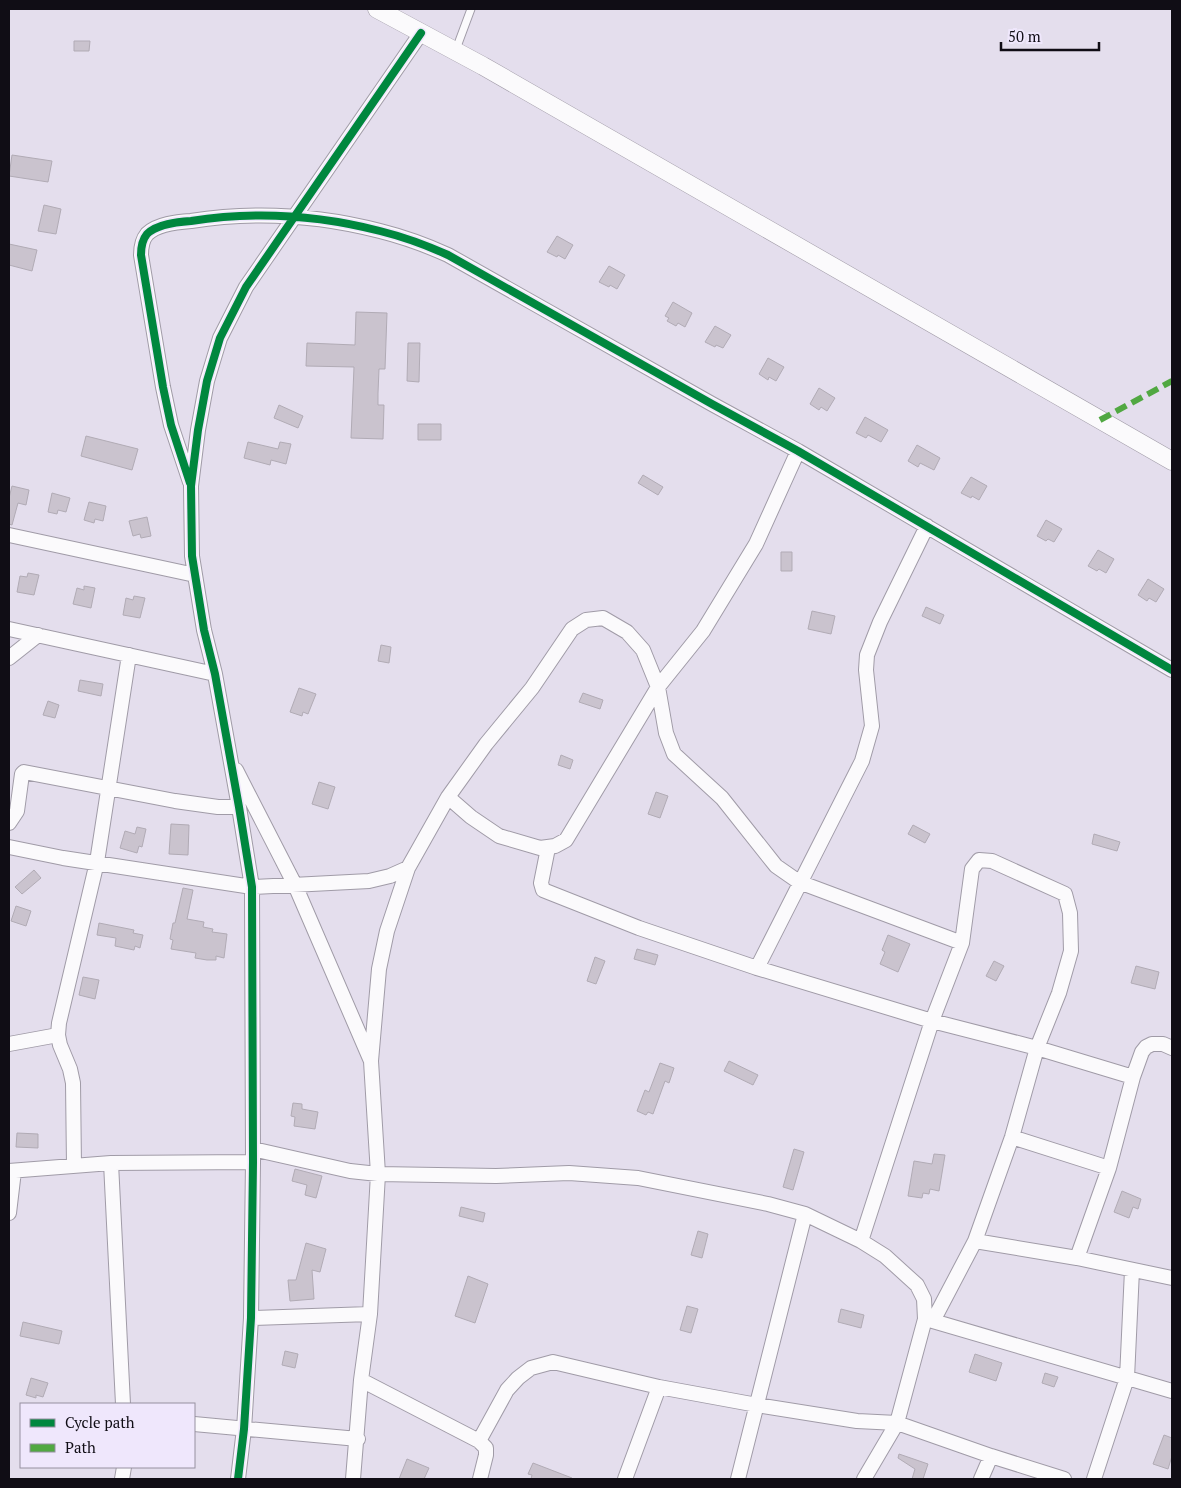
<svg xmlns="http://www.w3.org/2000/svg" width="1181" height="1488" font-family="'PT Serif',serif">
<style>
.building{fill:#cac3ce;stroke:#b1abb5}
.lines{fill:none;stroke-linecap:round;stroke-linejoin:round}
.service-casing{stroke:#a09ba7;stroke-width:9}
.minor-casing{stroke:#a09ba7;stroke-width:16}
.tertiary-casing{stroke:#a09ba7;stroke-width:19}
.service{stroke:#fbfafc;stroke-width:7}
.minor{stroke:#fbfafc;stroke-width:14}
.tertiary{stroke:#fbfafc;stroke-width:18}
.quiet{stroke:#51a842;stroke-width:6;stroke-dasharray:12 6;stroke-linecap:butt}
.cycleway-casing{stroke:#efe7fc;stroke-width:11}
.cycleway{stroke:#00873e;stroke-width:8}
</style>
<rect width="100%" height="100%" fill="#e4deed"/>
<path class="building" d="M74,41H90L89,51H74Z
M12,155L52,161L48,182L9,176Z
M44,205L61,209L56,234L38,231Z
M557,236L573,245L565,259L558,255L557,257L547,252Z
M9,244L37,250L32,271L9,265Z
M609,266L625,275L617,289L610,285L609,287L599,282Z
M673,302L692,313L685,327L678,323L676,326L667,321L669,318L665,316Z
M356,312L387,313L385,369H379L378,393V405H384L383,439L351,438L354,367L306,366L307,343L355,345Z
M715,326L731,335L723,348L716,345L715,347L705,342Z
M408,343H420L419,382L407,381Z
M768,358L784,367L776,381L769,377L768,380L759,374Z
M819,388L835,398L827,411L821,407L819,410L810,404Z
M279,405L303,416L298,428L274,418Z
M865,417L888,430L881,442L868,435L866,438L856,433Z
M418,424H441V440H418Z
M86,436L138,449L132,470L81,456Z
M248,442L278,449L280,442L291,444L286,464L271,460L270,465L244,458Z
M917,445L940,458L934,470L920,463L918,467L908,461Z
M643,475L663,487L658,495L638,483Z
M971,477L987,486L979,500L972,496L971,498L961,493Z
M12,486L29,490L26,505L18,503L12,525L9,524V498Z
M52,493L70,498L66,512L58,510L57,514L48,512Z
M89,502L106,506L103,521L95,519L94,523L84,520Z
M147,517L151,536L141,538L140,534L133,536L129,521Z
M1046,520L1062,529L1054,542L1048,539L1046,541L1037,536Z
M1098,550L1114,559L1106,573L1099,569L1097,571L1088,566Z
M781,552H792V571H781Z
M28,573L39,575L34,595L17,592L20,576L27,577Z
M1148,579L1164,589L1156,602L1149,598L1147,601L1138,595Z
M84,586L95,588L91,608L73,604L77,588L84,590Z
M134,596L145,598L140,618L123,615L126,598L133,600Z
M926,607L944,615L940,624L922,616Z
M812,611L835,616L831,634L808,629Z
M381,645L391,647L389,663L378,661Z
M80,680L103,684L101,696L78,691Z
M299,688L316,694L308,714L303,712L302,716L290,712Z
M583,693L603,700L600,709L579,702Z
M48,701L59,705L55,718L43,715Z
M561,755L573,760L570,769L558,765Z
M319,782L335,787L328,809L312,804Z
M656,792L668,796L660,818L648,814Z
M171,824L189,825L188,855L169,854Z
M913,825L930,834L925,843L908,834Z
M137,827L146,829L142,847L139,846L137,853L120,848L125,831L135,834Z
M1094,834L1120,842L1117,851L1092,844Z
M34,870L41,878L22,894L15,887Z
M183,888L193,890L187,919L204,922L203,927L213,929L212,932L227,934L224,958L216,956V960H207L195,958L196,953L171,949L173,940L170,939L173,923H175Z
M16,906L31,911L26,926L11,921Z
M99,923L134,930L133,933L143,935L140,948L135,946L134,950L115,946L116,938L97,935Z
M888,935L910,944L898,972L880,964L885,952L882,950Z
M637,949L658,955L655,965L634,959Z
M595,957L605,961L596,984L587,981Z
M994,961L1004,966L996,981L986,976Z
M1136,966L1159,972L1155,989L1131,983Z
M83,977L99,980L95,999L79,995Z
M729,1061L758,1075L753,1085L724,1071Z
M660,1063L674,1068L669,1083L665,1081L653,1114L648,1112L646,1115L637,1111L645,1090L649,1092Z
M293,1103L302,1104V1109L318,1112L315,1129L294,1126L295,1117L291,1116Z
M17,1133L38,1134V1148L16,1147Z
M794,1149L804,1152L793,1190L783,1187Z
M934,1154L945,1155L939,1191L930,1189L929,1194L923,1193L922,1198L908,1196L914,1161L932,1164Z
M295,1169L322,1176L316,1198L305,1195L307,1185L292,1181Z
M1122,1191L1141,1199L1138,1209L1133,1207L1129,1218L1114,1212Z
M461,1207L485,1213L483,1222L459,1216Z
M698,1231L708,1234L702,1258L691,1255Z
M306,1243L326,1249L320,1272L312,1270L314,1299L290,1301L288,1280H296Z
M468,1276L488,1284L475,1323L455,1316Z
M687,1306L698,1309L691,1333L680,1330Z
M841,1309L864,1315L861,1328L838,1322Z
M23,1322L62,1331L59,1344L20,1336Z
M285,1351L298,1354L295,1368L282,1365Z
M975,1354L1002,1363L996,1381L969,1372Z
M1045,1373L1058,1377L1054,1387L1042,1383Z
M31,1378L48,1383L43,1397L36,1395V1398L26,1395Z
M1164,1435L1172,1438V1456L1168,1469L1153,1464Z
M899,1454L928,1464L923,1479H912L915,1469L898,1458Z
M407,1459L429,1468L424,1479H399Z
M533,1463L572,1478V1479H531L532,1475L528,1474Z"/>
<g class="lines">
<defs>
<path id="service" d="M455,52L471,9"/>
<path id="minor" d="M190,482L171,425L163,387L141,255C141,248 142,240 147,234C157,224 177,222 191,221C254,211 318,215 380,231C404,237 426,245 448,255L712,404L798,451L1172,670
M9,535L195,575
M9,629L215,674
M9,658L38,635
M236,770L295,885L371,1061L378,1174L370,1314L361,1380L353,1479
M448,797L471,817L499,836L540,848L555,846L566,840L658,687L703,631L756,544L798,451
M9,823L17,811L22,774L24,772L175,801L218,807H239
M9,847L63,858L252,887L369,881L390,876L408,868
M548,848L541,883L543,890L639,928L757,968L932,1021L1037,1048L1133,1077
M757,968L862,761L872,726L866,670L867,655L880,622L927,526
M9,1044L58,1035
M371,1061L379,969L387,931L408,868L448,797L486,744L532,688L572,629L586,620L603,618L627,632L643,650L658,687L666,733L674,754L722,798L776,866L799,882L962,943
M1012,1137L1109,1168
M253,1149L350,1171L378,1174L496,1176L569,1173L638,1178L768,1204L805,1214L861,1241L885,1256L917,1285L924,1299L925,1319L897,1423L991,1456L1064,1479
M111,1163L123,1404
M74,1166L73,1083L70,1069L60,1045L58,1035L59,1023L97,862L129,655
M9,1171L111,1163L253,1162
M9,1213L14,1171
M861,1241L932,1021L962,943L972,869L979,860L992,861L1065,894L1070,913L1071,951L1059,993L1037,1048L1012,1137L975,1241L933,1321
M975,1241L1077,1258L1172,1278
M1077,1258L1109,1168L1133,1077L1142,1052L1146,1047L1152,1044H1163L1172,1048
M251,1318L370,1314
M926,1319L1172,1391
M361,1380L479,1441L486,1448V1455L480,1479
M194,1424L358,1439
M479,1441L507,1390L518,1378L531,1368L553,1362L659,1387L757,1405L857,1421L897,1423L864,1479
M122,1479L124,1467
M238,1479L244,1429L251,1318L253,1162L252,887L239,807L215,674L204,630L192,556L191,486L198,430L207,381L220,338L246,287L421,33
M625,1479L659,1387
M738,1479L805,1214
M981,1479L991,1456
M1094,1479L1127,1378L1132,1270"/>
<path id="tertiary" d="M377,9L483,66L1172,461"/>
</defs>
<use href="#service" class="service-casing"/>
<use href="#minor" class="minor-casing"/>
<use href="#tertiary" class="tertiary-casing"/>
<use href="#service" class="service"/>
<use href="#minor" class="minor"/>
<use href="#tertiary" class="tertiary"/>
<path class="quiet" d="M1100,420L1172,381"/>
<defs>
<path id="cycleway" d="M190,483L171,425L163,387L141,255C141,248 142,240 147,234C157,224 177,222 191,221C254,211 318,215 380,231C404,237 426,245 448,255L712,404L798,451L1172,670
M238,1479L244,1429L251,1318L253,1162L252,887L239,807L215,674L204,630L192,556L191,486L198,430L207,381L220,338L246,287L421,33"/>
</defs>
<use href="#cycleway" class="cycleway-casing"/>
<use href="#cycleway" class="cycleway"/>
</g>
<rect width="1181" height="1488" fill="none" stroke="#100d15" stroke-width="20"/>
<rect x="20" y="1403" width="175" height="65" fill="#efe7fc" stroke="#9690a0"/>
<rect x="30" y="1419" width="25" height="8" fill="#00873e" stroke="#9690a0"/>
<text x="65" y="1428" font-size="15" fill="#100d15">Cycle path</text>
<rect x="30" y="1444" width="25" height="8" fill="#51a842" stroke="#9690a0"/>
<text x="65" y="1453" font-size="15" fill="#100d15">Path</text>
<path d="M1001 42v8h98v-8" fill="none" stroke="#100d15" stroke-width="2.5"/>
<text x="1008" y="42" font-size="15" fill="#100d15" stroke="#efe7fc" stroke-width="4" paint-order="stroke">50 m</text>
</svg>
